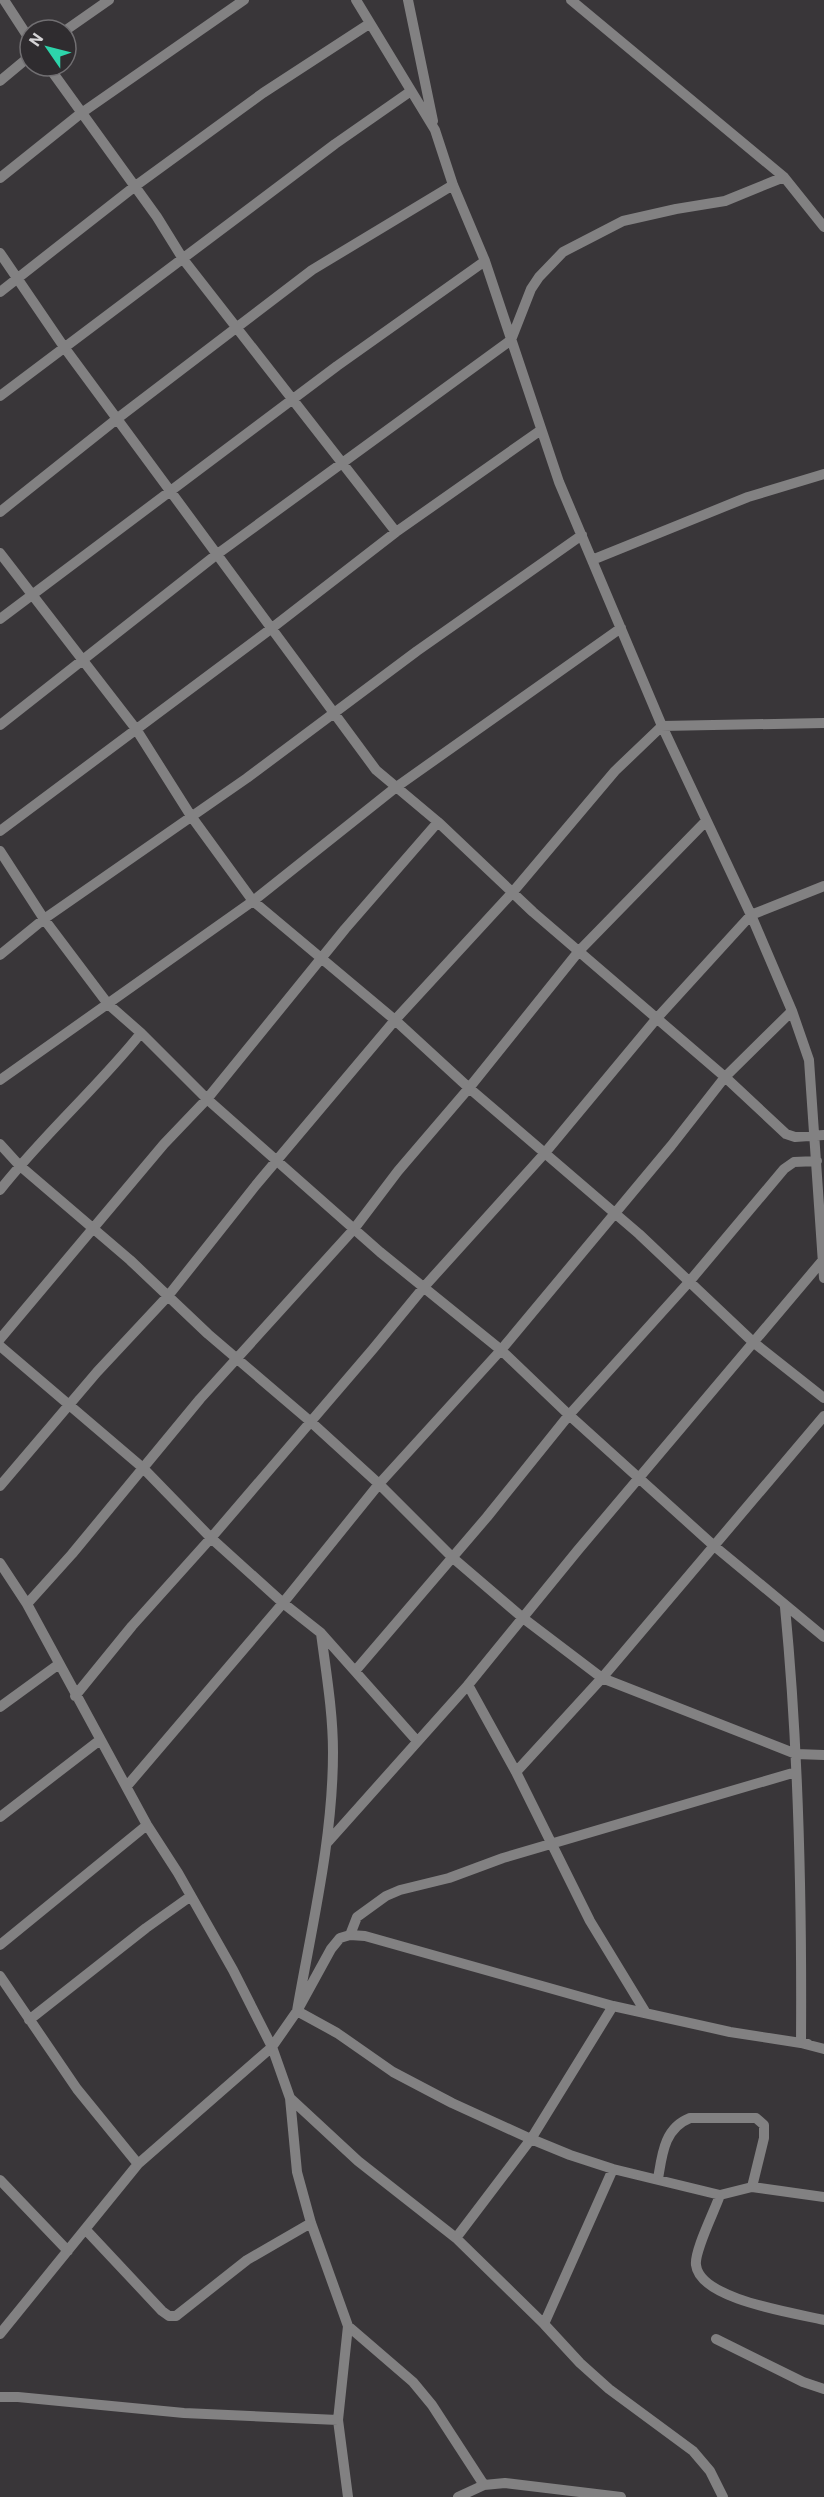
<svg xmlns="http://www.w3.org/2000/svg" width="824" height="2497" font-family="Roboto,sans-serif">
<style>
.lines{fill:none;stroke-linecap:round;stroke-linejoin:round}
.minor{stroke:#828182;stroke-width:10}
</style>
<rect width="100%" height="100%" fill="#393639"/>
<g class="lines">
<path class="minor" d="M4,0L30,40
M356,0L435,130L453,185L485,261L559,482L662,726L751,915L792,1011L809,1060L824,1278
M408,0L433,121
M571,0L784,177L824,227
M66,30L109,0
M48,66L157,217L183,259L396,532
M0,81L30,56
M0,178L80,114L244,0
M0,253L64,347L376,770L438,822L533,912L725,1077L786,1134L795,1137L824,1135
M0,292L134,187L263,93L369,24
M0,396L335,144L411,91
M0,512L118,418L312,270L453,185
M0,553L136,729L191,816L253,901L395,1020L469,1088L639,1234L753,1342L824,1398
M592,560L748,497L824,474
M0,619L337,366L485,261
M0,725L216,555L511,340L531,289L539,277L563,252L623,221L676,209L725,201L784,177
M0,831L272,628L396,532L541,430
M0,851L44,919L108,1004L141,1033L207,1099L380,1252L501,1350L569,1415L713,1545L824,1637
M0,955L44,919L247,778L417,651L582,535
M0,1080L253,901L395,788L621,628
M0,1144L19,1165L130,1260L208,1334L311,1422L379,1484L453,1558L523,1618L602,1678L796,1754L824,1755
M0,1190C44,1134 97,1088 141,1033
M0,1339L164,1144L207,1099L345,929L438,822
M0,1346L143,1468L211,1538L283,1603L321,1633L417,1741
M0,1486L97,1372L168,1296L256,1185L395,1020L512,893L615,771L662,726L824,723
M0,1563L27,1604L147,1825L178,1873L233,1970L272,2047L290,2098L358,2161L456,2238L544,2324L580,2363L609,2389L693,2451L710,2471L723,2497
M27,1604L72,1554L200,1399L354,1229L398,1171L469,1088L579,951L706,821
M785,1607C799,1752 802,1897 801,2043L808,2044
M321,1633C326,1672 333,1712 333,1752C333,1839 312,1925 297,2011L337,2033L393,2072L452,2103L531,2139L570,2155L613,2169L720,2195L752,2187L824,2197
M356,1670L487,1517L569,1415L689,1282L784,1169L794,1162L817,1161
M468,1685L516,1772L590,1921L646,2013
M75,1696L132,1626L211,1538L373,1349L424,1287L544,1154L657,1018L751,915L824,886
M0,1707L59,1664
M516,1772L602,1678L824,1416
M127,1786L283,1603L379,1484L501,1350L671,1146L725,1077L792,1011
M0,1817L100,1740
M327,1843L468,1685L578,1550L823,1260
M350,1935L357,1917L386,1896L400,1890L449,1878L503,1858L796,1772
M0,1945L147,1825
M0,1976L77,2089L138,2164
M29,2020L146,1928L191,1896
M290,2098L297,2172L311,2223L348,2326L338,2420L348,2497
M658,2179C662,2155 664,2128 690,2118H756L764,2125V2138L752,2187
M0,2180L68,2251
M720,2195C715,2210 694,2251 696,2265C700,2300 796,2313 824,2320
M86,2230L162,2311L169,2316H176L247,2260L311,2223
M456,2238L531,2139L613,2006
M544,2324L613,2169
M348,2326L413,2382L432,2405L484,2485
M0,2334L138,2164L272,2047L297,2011L331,1949L340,1938L350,1935L365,1936L613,2006L730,2032L801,2043L824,2049
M716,2339L803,2382L824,2389
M0,2397H18L184,2413L338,2420
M458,2497L484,2485L505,2483L621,2497"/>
</g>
<g transform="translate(48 48) rotate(305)"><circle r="28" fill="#2f2c2f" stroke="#716f72" stroke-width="1.5"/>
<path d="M0-4.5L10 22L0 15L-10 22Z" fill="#2dd5ab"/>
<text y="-9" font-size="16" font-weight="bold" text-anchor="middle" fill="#d5d4d6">N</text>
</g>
</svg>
